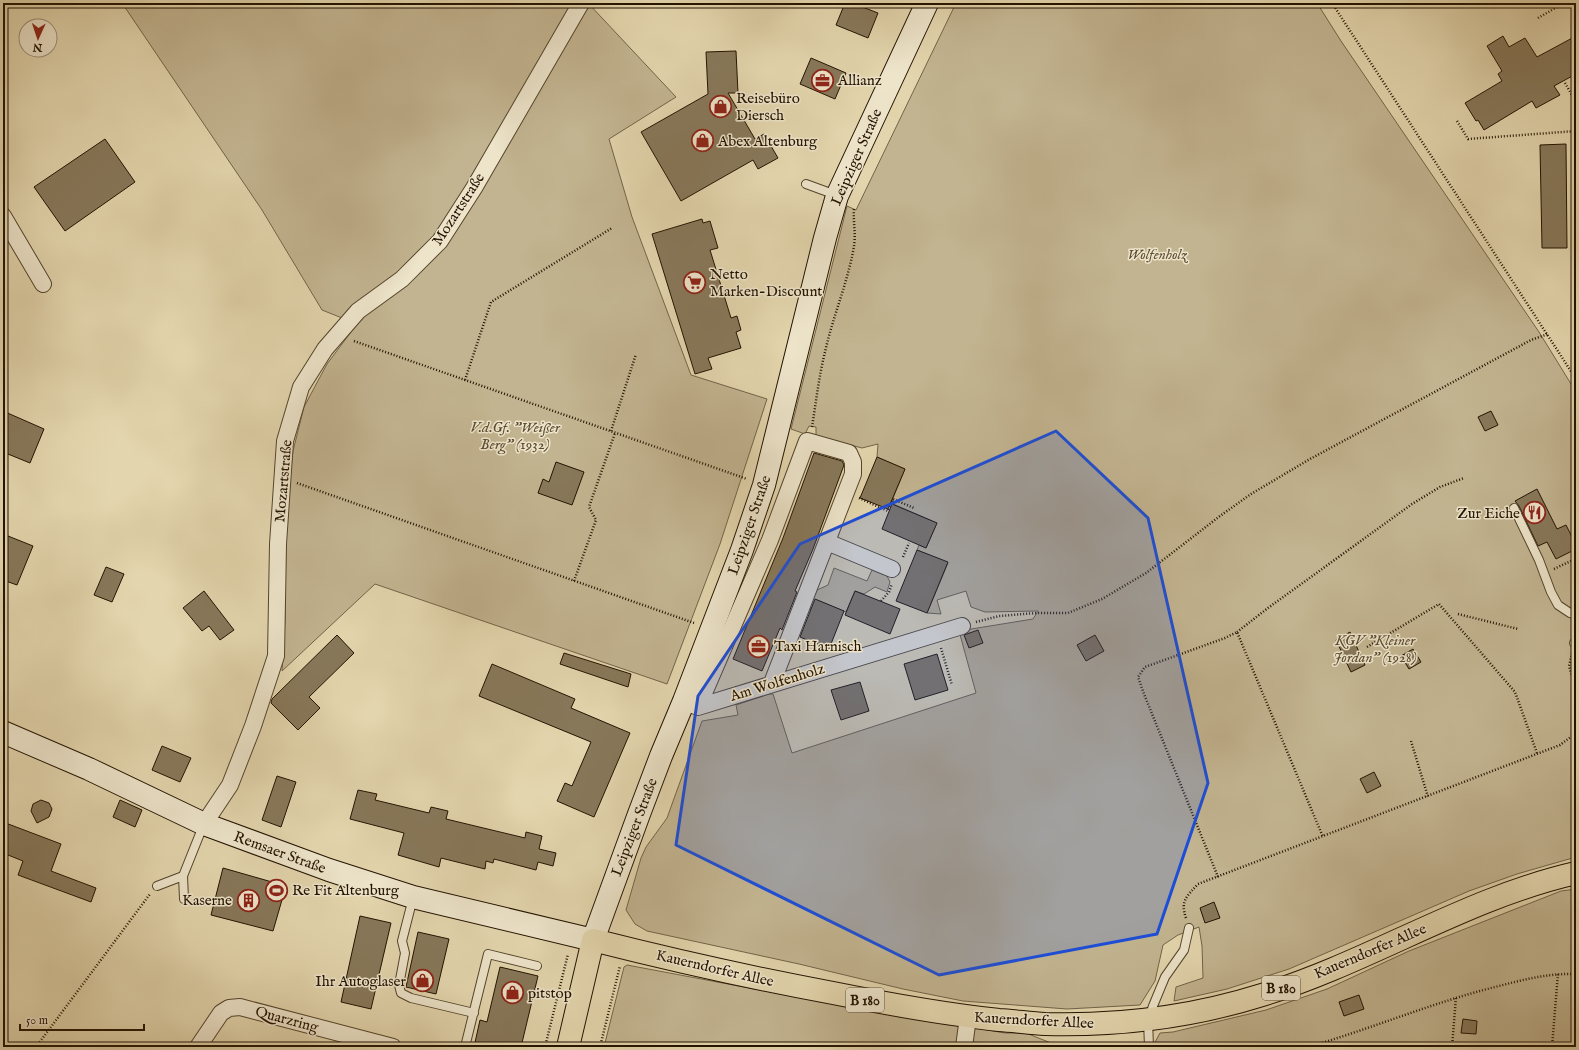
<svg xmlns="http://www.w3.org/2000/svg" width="1579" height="1050" font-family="'IM FELL English',serif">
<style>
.green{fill:#c2b490;stroke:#726448}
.building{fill:#87785a;stroke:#231300}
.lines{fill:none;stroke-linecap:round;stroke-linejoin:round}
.lane-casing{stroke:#53442b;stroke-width:10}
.street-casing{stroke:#53442b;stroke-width:18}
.secondary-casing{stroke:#231300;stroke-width:24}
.primary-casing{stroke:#231300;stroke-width:24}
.path{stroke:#231300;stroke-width:2.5;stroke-dasharray:1 2;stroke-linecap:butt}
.lane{stroke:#ede4ca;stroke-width:8}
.street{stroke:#ede4ca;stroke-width:16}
.secondary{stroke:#ede4ca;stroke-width:22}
.primary{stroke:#e3d5ad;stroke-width:22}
.marked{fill:#1d4ed8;fill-opacity:0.2;stroke:#1d4ed8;stroke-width:3;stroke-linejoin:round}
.labels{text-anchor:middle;stroke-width:3;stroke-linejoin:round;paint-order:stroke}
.shield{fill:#ede4ca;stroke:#60523d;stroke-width:1}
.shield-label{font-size:14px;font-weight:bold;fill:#231300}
.poi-label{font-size:15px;fill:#231300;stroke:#ede4ca;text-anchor:start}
.street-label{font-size:15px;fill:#231300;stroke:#ede4ca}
.park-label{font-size:15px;font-style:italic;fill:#5b4b32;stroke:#ede4ca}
</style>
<rect width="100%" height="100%" fill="#e3d5ad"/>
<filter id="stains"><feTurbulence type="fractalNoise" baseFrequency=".005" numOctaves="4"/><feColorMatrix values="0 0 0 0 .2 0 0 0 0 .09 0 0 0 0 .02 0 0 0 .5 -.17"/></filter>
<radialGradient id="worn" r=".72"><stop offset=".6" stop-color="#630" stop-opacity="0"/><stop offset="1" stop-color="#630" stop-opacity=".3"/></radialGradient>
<path class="green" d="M122,3H588L676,97L609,139L632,217L691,375L767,399L720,544L667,684L375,584L282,671L285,620L286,516L293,451L304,407L327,364L357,324L322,310L262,210Z
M956,3H1317L1341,41L1539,332L1576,392V857L1517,874L1469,891L1289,969L1227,989L1174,1001L1176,987L1203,978L1202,946L1199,927L1178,935L1163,945L1155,981L1140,1005L1067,1009L963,1001L903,989L799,964L647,931L635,924L626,910L641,858L646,847L667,818L702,721L738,715L736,705L769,694H773L792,753L976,693L959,631L1033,619L1038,611L985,612L971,607L966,591L937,600L941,614L927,613L948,563L917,550L919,545L926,548L937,523L891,503L905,469L877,457L878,444L862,448L816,436V427L809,426L805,434L791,429L847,206L856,210Z
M834,568L867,581L872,570L887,576L890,582L887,592L875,587L864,594L855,591L846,612L817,600L812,611L809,606L817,590L828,585Z
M1576,889V1047L1153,1046L1160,1033L1173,1032L1266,1010L1327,989L1409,951L1561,891Z
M627,965L850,1007L1005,1033H1026L1061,1047H604L624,967Z"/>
<path class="building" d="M845,3H852L878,13L868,38L836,25Z
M1503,36L1509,47L1525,38L1537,57L1576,36V74L1554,86L1560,95L1536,108L1532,101L1484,130L1478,120L1476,121L1465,103L1502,81L1498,74L1502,71L1487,46Z
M736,51L738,93H728L755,139L764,134L778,158L758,169L753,160L681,201L641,132L708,94L706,52Z
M811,58L846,73L835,99L800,84Z
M105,139L135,182L65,231L34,187Z
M1566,144L1567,248H1542L1540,145Z
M702,219L703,223L710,221L718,248L710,250L731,318L737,316L741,330L736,332L741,348L708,358L712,369L695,374L652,234Z
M3,411L44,429L30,463L3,452Z
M1491,411L1498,425L1485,431L1478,417Z
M814,453L842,461L844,465L813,549L795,591L797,592L782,630L780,628L762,671L733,659L783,538Z
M877,457L905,469L888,509L860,498Z
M556,462L584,472L572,505L538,493L543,479L549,482Z
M1537,489L1557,529L1566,525L1576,545V549L1556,559L1547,542L1538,546L1519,506L1515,501Z
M892,504L937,523L926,548L882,529Z
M3,534L33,546L17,585L3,580Z
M917,550L948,562L927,613L896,601Z
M106,567L124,574L112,602L94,595Z
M204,591L234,630L220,640L209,626L202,631L183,608Z
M855,591L900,609L890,634L845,615Z
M815,599L844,611L829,649L800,637Z
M978,630L983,643L969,648L964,635Z
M1350,632L1365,665L1351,672L1336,640Z
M337,635L354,653L309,697L320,708L298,730L271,703L272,699Z
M1095,635L1104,651L1086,661L1077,645Z
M1413,649L1421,662L1409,669L1401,656Z
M564,653L631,674L628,687L560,664Z
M937,654L948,690L915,700L904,664Z
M492,664L575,699L571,708L630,733L594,817L557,801L565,783L572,786L591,742L479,696Z
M860,682L869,711L841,720L831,690Z
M162,746L191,758L180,782L152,770Z
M1374,772L1381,786L1367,793L1360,779Z
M277,776L296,782L281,827L262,820Z
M358,790L377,794L375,800L429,813L431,807L448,811L446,819L525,838L526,832L542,836L539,849L556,853L553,866L538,862L536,870L494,859L493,863L486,861L485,869L441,858L439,867L398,855L404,833L350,819Z
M41,800L49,803L52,809L49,817L37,823L31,811L33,804Z
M120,800L142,810L135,827L113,817Z
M3,822L61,844L51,871L96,888L91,902L18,875L23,861L3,853Z
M223,868L286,886L273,931L211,915Z
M1214,902L1220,918L1205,923L1200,908Z
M360,916L391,923L371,1009L341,1002Z
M418,932L449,939L436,994L406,987Z
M500,967L538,976L521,1047H474L480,1020L487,1022Z
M1359,995L1364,1009L1344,1016L1339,1002Z
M1463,1019L1477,1021L1476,1034L1461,1033Z"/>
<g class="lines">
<defs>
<path id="lane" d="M806,184L836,195
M1514,508L1539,560L1551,592L1558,605L1570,613L1576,615
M1574,643H1576
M157,886L183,876
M413,898L402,941L405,953L399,985L401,993L411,998L474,1013
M184,899L183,876L203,826
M465,1047L488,954L537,966
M1149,1047L1148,1020L1153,1006L1165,977L1184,950L1189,928"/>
<path id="street" d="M3,216L43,284
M827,542L892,569
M693,705L698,707L962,626
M698,707L770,540L807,441L849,453L853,462V474L772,683
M204,824L230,785L253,726L276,656L278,544L285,441L301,387L325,349L358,311L402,279L440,241L474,188L581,3
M198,1047L221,1013L229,1008L240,1007L393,1047
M964,1047L968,1017"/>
<path id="secondary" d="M3,732L89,769L204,824L329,870L413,897L593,940L639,814L661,756L684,701L742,550L764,485L825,238L837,196L927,3"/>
<path id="primary" d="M568,1047L593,940C672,960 752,978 833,993C888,1004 943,1014 999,1020C1014,1021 1030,1023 1045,1024C1118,1026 1192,1017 1262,995C1370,962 1466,898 1576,873"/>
</defs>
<use href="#lane" class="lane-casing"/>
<use href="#street" class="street-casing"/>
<use href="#secondary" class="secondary-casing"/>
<use href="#primary" class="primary-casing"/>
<path class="path" d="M1332,3L1576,379
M1538,18L1564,3
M1565,83L1576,102
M1457,121L1468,139L1576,131
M354,341L747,479
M465,380L491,302L612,228
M812,427C816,402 819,376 825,352C833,316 848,282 854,246C856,233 853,222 854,209
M611,431L636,354
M297,483L694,623
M859,498L888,511L893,499L914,508
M903,557L909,543
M1554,569L1575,559
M574,581L596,520L589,507L615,433
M881,601L889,592L892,584
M1458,614L1518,629
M976,622L999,616L1037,613H1068L1102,599L1146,573L1220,516L1251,494L1310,459L1531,340L1548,334
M1237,632L1268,608L1412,504L1440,487L1464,478
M1367,647L1439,604L1515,692L1537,753
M941,648L952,685
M1572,653L1569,666L1576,690
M1411,741L1428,797
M1218,877L1144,694L1138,677L1145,667L1225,638L1237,632L1323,837
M1186,918C1180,901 1187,896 1198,884L1560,745L1576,733
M36,1047L150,894
M545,1047L568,954
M600,1047L620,966
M1308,1047C1371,1029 1431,1003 1495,987C1522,980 1548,973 1576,974
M1452,1047L1456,997
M1552,1047L1558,973"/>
<use href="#lane" class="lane"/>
<use href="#street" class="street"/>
<use href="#secondary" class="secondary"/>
<use href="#primary" class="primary"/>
</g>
<path class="marked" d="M1056,431L1148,518L1208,783L1157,934L939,975L676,845L698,696L800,544Z"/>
<defs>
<symbol id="office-ring" viewBox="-11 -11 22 22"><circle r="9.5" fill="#ede4ca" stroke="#8f2418" stroke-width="1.5"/><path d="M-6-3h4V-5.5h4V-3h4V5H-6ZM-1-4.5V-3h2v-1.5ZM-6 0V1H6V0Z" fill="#8f2418"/></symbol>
<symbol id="shop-ring" viewBox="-11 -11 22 22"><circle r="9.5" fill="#ede4ca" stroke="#8f2418" stroke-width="1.5"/><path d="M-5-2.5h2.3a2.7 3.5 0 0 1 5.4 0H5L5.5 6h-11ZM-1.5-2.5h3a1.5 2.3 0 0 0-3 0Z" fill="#8f2418"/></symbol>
<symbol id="supermarket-ring" viewBox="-11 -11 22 22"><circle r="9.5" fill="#ede4ca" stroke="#8f2418" stroke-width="1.5"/><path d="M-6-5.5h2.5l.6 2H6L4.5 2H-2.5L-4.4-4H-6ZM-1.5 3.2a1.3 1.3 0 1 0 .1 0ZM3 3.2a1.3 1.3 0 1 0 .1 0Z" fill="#8f2418"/></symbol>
<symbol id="restaurant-ring" viewBox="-11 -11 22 22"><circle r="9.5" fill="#ede4ca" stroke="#8f2418" stroke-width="1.5"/><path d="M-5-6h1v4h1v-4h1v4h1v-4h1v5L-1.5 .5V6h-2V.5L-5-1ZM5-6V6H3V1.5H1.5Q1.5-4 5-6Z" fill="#8f2418"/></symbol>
<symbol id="stadium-ring" viewBox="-11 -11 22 22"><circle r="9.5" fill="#ede4ca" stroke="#8f2418" stroke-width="1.5"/><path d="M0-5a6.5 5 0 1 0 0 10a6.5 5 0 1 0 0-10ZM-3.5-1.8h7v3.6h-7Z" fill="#8f2418"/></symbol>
<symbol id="building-ring" viewBox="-11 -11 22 22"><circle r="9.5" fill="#ede4ca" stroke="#8f2418" stroke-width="1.5"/><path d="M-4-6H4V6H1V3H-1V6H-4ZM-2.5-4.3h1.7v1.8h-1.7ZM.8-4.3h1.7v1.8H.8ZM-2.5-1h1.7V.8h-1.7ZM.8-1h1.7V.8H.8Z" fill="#8f2418"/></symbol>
</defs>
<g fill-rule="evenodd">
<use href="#office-ring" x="810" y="68" width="25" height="25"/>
<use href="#shop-ring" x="708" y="94" width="25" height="25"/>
<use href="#shop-ring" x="690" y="128" width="25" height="25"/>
<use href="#supermarket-ring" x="682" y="270" width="25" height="25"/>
<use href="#restaurant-ring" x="1522" y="500" width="25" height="25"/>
<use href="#office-ring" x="746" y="634" width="25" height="25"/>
<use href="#stadium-ring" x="264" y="878" width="25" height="25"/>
<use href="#building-ring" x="236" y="888" width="25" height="25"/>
<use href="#shop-ring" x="410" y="968" width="25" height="25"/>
<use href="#shop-ring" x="500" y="980" width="25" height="25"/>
</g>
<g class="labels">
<g class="shield">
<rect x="1262" y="976" width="38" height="24" rx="3"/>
<rect x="846" y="988" width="38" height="24" rx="3"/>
</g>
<g class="shield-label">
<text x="1281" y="993">B 180</text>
<text x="865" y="1005">B 180</text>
</g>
<g class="poi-label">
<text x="838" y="85">Allianz</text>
<text x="736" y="103">Reisebüro<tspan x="736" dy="17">Diersch</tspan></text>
<text x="718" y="146">Abex Altenburg</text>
<text x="710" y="279">Netto<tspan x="710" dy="17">Marken-Discount</tspan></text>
<text x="1520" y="518" text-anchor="end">Zur Eiche</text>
<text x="774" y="651">Taxi Harnisch</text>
<text x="292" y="895">Re Fit Altenburg</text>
<text x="232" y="905" text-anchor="end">Kaserne</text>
<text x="406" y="986" text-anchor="end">Ihr Autoglaser</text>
<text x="528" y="998">pitstop</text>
</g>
<g class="street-label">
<text transform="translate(856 157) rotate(-66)" y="5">Leipziger Straße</text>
<text transform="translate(458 209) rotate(-57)" y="5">Mozartstraße</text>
<text transform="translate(283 481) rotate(-85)" y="5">Mozartstraße</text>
<text transform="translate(749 525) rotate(-71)" y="5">Leipziger Straße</text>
<text transform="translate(777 682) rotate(-17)" y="5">Am Wolfenholz</text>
<text transform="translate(634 827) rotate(-69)" y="5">Leipziger Straße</text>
<text transform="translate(280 852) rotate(20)" y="5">Remsaer Straße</text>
<text transform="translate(1370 951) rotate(-23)" y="5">Kauerndorfer Allee</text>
<text transform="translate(715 968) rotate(13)" y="5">Kauerndorfer Allee</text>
<text transform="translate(287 1019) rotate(15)" y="5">Quarzring</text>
<text transform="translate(1034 1020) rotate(3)" y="5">Kauerndorfer Allee</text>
</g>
<g class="park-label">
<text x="1157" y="259">Wolfenholz</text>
<text x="515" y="432">V.d.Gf. "Weißer<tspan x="515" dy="17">Berg" (1932)</tspan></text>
<text x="1375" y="645">KGV "Kleiner<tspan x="1375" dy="17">Jordan" (1928)</tspan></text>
</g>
</g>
<rect width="1579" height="1050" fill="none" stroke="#e3d5ad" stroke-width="16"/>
<rect x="4" y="4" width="1571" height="1042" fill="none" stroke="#231300" stroke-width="2"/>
<rect x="8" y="8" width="1563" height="1034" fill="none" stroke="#231300"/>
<g transform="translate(38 38) rotate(183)"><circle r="19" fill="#ede4ca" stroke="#9c9079"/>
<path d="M0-3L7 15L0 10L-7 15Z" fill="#8f2418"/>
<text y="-6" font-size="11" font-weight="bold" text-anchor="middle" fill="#231300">N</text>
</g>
<path d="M20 1024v6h124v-6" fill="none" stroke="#231300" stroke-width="2"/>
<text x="26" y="1024" font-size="12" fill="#231300" stroke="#ede4ca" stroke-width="3" paint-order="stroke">50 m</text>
<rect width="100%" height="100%" filter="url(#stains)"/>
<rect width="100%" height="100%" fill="url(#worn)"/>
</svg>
